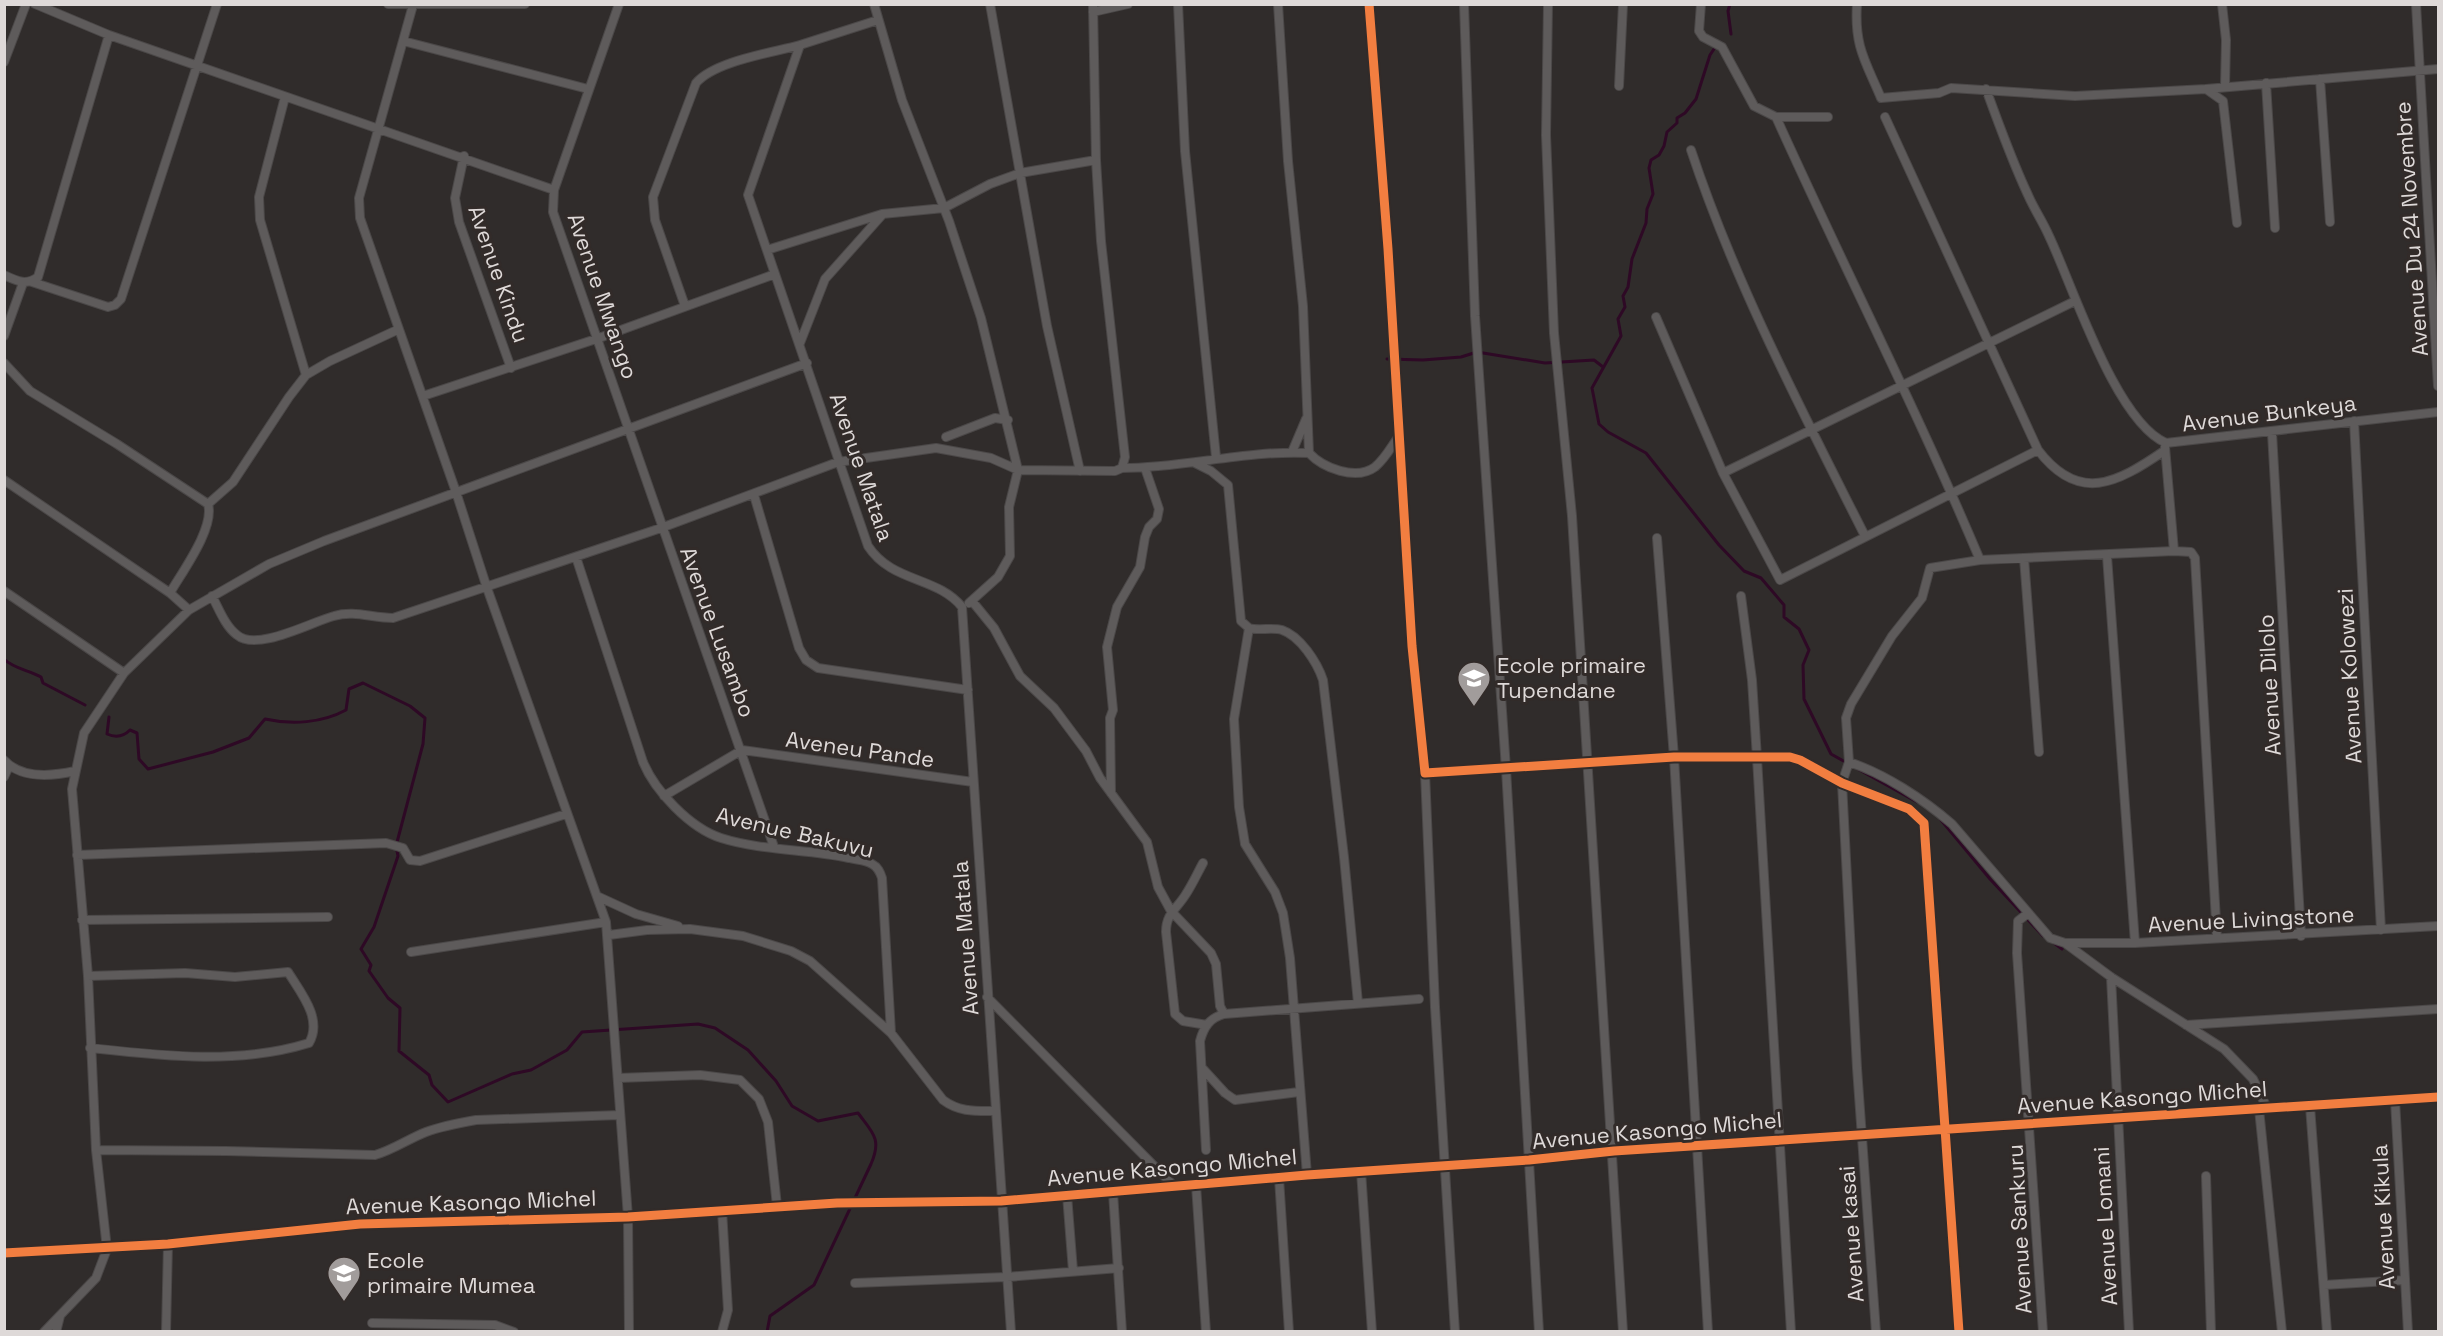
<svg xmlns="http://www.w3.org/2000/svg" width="2443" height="1336" font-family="'Space Grotesk',sans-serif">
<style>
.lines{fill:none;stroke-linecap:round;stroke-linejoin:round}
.stream{stroke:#2e0925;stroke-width:3}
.street-casing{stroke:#4b4848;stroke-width:10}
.street{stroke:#5e5b5b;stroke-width:8}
.cycleway-casing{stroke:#322b29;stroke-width:13}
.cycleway{stroke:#f27e40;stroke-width:9}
.labels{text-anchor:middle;stroke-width:6;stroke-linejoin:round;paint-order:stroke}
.street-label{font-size:22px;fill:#ded9d8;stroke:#322b29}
.poi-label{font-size:22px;fill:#ded9d8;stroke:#322b29;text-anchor:start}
</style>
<rect width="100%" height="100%" fill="#302c2b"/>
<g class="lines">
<path class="stream" d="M1730,4L1728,11L1731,34
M1716,46L1710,55L1696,99L1685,113L1677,118V123L1667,132L1664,146L1659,155L1651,160L1649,168L1653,194L1647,209L1646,223L1632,259L1628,287L1623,296L1625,307L1618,319L1621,336L1592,388L1599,424L1608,432L1646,453L1719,545L1744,571L1761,578L1784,605V617L1799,629L1809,650L1803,665L1804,699L1831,754L1917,802
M1387,359L1423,360L1461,357L1477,352L1545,363L1594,360L1603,367
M4,659C14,669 29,670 41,677L43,683L85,705
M109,717L107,734C116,738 123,737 130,730L137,733L139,759L148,769L213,752L249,738L265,719C292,725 322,723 346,710L349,689L363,683L410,706L425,718L423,744L396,846L398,856L374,927L361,949L371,965L369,971L388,998L400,1008L399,1051L429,1075L432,1085L448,1102L512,1074L531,1070L567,1050L582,1032L698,1024L715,1028L748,1050L776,1081L792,1106L818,1121L858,1113C873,1133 882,1139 871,1164L814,1285L770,1316L767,1332
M1941,820L1990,879L2043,936
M2054,943L2062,949"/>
<defs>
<path id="street" d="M35,4L109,35L554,190
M388,4H525
M619,4L554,190L553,212L774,847
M874,4L902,100L949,221L981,318L1018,470L1009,507L1010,556L998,577L969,603
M990,4L1047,326L1080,471
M1178,4L1185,151L1216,457
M1278,4L1288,161L1303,306L1309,453C1323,468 1356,481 1375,467C1385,459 1391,447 1399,436
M1369,4L1388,249L1412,646L1425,773L1674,757H1790L1800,760L1842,783L1909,809L1924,823L1959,1332
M1464,4L1475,316L1506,769L1539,1332
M1548,4L1546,135L1554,333L1572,516L1623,1332
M1701,4L1699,31L1703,37L1722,47L1754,106L1776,117C1843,266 1917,410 1980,560L2174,551L2191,552L2195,558L2217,938
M1857,4C1854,47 1866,62 1881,98L1939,93L1951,88L2075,96L2206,89L2223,101L2237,223
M2222,4L2226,40L2225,87
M2416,4L2438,386
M413,5L359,198L360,218L456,492L487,588L606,922L628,1217L629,1332
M1093,12L1128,4
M878,20L800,45L748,195L868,546C892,583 937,576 962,607L1011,1332
M403,41L588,89
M4,62L26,4
M2320,79L2330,222
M2266,83L2275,228
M1619,86L1623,4
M1986,89C1999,125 2012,161 2028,195C2034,209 2043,222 2049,236C2073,286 2115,421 2166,443L2438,412
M2206,89L2438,69
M285,97L259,197L260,220L306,375
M1776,117H1828
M1885,117L2038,450C2079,504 2117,483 2164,451
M1691,150C1735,283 1802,411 1865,536
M464,156L455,198L459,222L511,368
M767,250L882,214L944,208L990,184L1020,173L1096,160
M4,275C17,281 26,286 38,277L109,35
M32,282L108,307L115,305L121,299L217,4
M685,306L655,220L653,197L696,83C715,61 771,53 800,45
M1656,317L1723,473L1780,580L2038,450
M4,336L23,283
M800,343L825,279L882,215
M4,363L30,391L117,444L208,504C215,528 182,572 170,593
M423,396L599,338L775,274
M2354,421L2381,930
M2272,433L2301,936
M946,437L995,418L1008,420
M2165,447L2174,551
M1292,452L1306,419
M1195,463L1211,471L1228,485L1241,621L1249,628C1259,631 1272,627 1282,630C1300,636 1317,662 1323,680L1344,857L1358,1003
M1122,468C1185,468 1245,450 1309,453
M1723,473L2075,301
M4,480L170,593L189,610
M754,495L799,648L806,660L818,668L968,690
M208,504L233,482L289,397L306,375L330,361L397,330
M1657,538L1674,757L1708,1332
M2107,556L2135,943
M576,557L643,762C655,791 690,828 721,838C762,851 808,849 849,858C856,860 866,860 872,864C878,867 880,872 882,878L891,1033
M2024,558L2039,752
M4,591L124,673
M212,596C219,609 225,626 237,635C257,652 311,622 334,616C354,610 372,618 393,618L661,528L838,462L936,448L991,458L1018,470L1115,471L1122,468L1125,457L1101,241L1096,160L1093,4
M1741,596L1752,680L1757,758L1791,1332
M972,601L994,628L1020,676L1054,708L1086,751L1100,778L1147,842L1158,887L1171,911L1211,953L1216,964L1220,1006L1224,1014L1419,999
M1249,628L1234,719L1239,807L1245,844L1275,892L1283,913L1290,958L1307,1175
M4,760C21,779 53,776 75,771
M1849,762C1885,774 1923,799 1952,824L2050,938L2065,943L2111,977L2224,1049L2253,1079L2267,1108
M1425,773L1435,1007L1455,1332
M4,777L9,766
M1111,793L1110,718L1113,710L1107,647L1117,607L1140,567L1145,537L1149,527L1157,519L1159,509L1145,468
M664,796L742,750L973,782
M77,855L386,843L403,848L410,860L420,861L566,814
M1203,863C1197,874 1192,885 1186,894C1177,909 1166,913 1166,932L1175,1014L1183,1021L1207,1025
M599,897L636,914L678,926
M2027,914L2018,921L2017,953L2043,1332
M82,920L328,917
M609,935L647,930L690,929L743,936L791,951L810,961L891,1033L943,1100C959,1112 975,1111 994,1111
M2065,943H2135L2438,926
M411,952L606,922
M88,976L185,973L235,977L288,972C301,993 323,1019 309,1043C238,1065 163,1056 90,1048
M2111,977L2129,1332
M987,997L1174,1186
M2186,1025L2438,1009
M1203,1069L1225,1093L1235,1100L1299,1092
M618,1078L700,1075L740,1080L759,1099L768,1122L777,1206
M2395,1100L2408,1332
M2310,1106L2327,1332
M2259,1109L2282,1332
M96,1150L226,1151L375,1155C393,1150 408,1139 426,1132C442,1126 459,1123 476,1120L620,1115
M1206,1150L1200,1041C1204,1026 1210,1018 1224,1014
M1361,1171L1372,1332
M2206,1176L2211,1332
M1279,1178L1289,1332
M1196,1185L1206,1332
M1113,1192L1122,1332
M1067,1195L1073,1271
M722,1210L728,1310L722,1332
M4,1253L168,1244L360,1224L628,1217L837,1203L1001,1201L1307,1175L1529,1160L1614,1151L2438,1097
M855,1283L1007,1277L1119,1268
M2324,1285L2405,1280
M372,1323L495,1325L514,1332
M44,1332L96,1278L107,1249L96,1150L88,976L72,789L84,733L124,673L189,610L269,564L324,541L807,363
M56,1332L60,1316
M166,1332L168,1244
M1876,1332L1857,1068L1842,783L1849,762L1846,718L1851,704L1892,636L1922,598L1930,568L1980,560"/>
</defs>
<use href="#street" class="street-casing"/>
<use href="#street" class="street"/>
<defs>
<path id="cycleway" d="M1369,4L1388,249L1412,646L1425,773L1674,757H1790L1800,760L1842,783L1909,809L1924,823L1959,1332
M4,1253L168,1244L360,1224L628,1217L837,1203L1001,1201L1307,1175L1529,1160L1614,1151L2438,1097"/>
</defs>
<use href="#cycleway" class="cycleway-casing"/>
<use href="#cycleway" class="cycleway"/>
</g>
<defs>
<symbol id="school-pin" viewBox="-11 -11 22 30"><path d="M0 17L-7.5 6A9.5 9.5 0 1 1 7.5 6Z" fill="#a19c9b" stroke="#322b29"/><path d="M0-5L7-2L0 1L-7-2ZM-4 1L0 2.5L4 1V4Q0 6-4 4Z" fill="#fff"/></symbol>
</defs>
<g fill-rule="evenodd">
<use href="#school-pin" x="1455" y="659" width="38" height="52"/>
<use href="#school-pin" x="325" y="1254" width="38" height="52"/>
</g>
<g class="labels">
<g class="street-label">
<text transform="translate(2411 229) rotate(-94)" y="8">Avenue Du 24 Novembre</text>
<text transform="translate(499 274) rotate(71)" y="8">Avenue Kindu</text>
<text transform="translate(603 296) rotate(71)" y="8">Avenue Mwango</text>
<text transform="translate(2269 413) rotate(-7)" y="8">Avenue Bunkeya</text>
<text transform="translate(862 467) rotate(71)" y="8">Avenue Matala</text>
<text transform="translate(718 632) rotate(70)" y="8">Avenue Lusambo</text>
<text transform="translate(2349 676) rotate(-93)" y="8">Avenue Kolowezi</text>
<text transform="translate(2269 685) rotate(-93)" y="8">Avenue Dilolo</text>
<text transform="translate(860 749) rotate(8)" y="8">Aveneu Pande</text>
<text transform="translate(795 832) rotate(13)" y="8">Avenue Bakuvu</text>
<text transform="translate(2251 919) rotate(-3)" y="8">Avenue Livingstone</text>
<text transform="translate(965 938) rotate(-94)" y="8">Avenue Matala</text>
<text transform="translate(2142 1097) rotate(-4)" y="8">Avenue Kasongo Michel</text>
<text transform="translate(1657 1130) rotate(-5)" y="8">Avenue Kasongo Michel</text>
<text transform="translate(1172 1167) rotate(-5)" y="8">Avenue Kasongo Michel</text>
<text transform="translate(471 1202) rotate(-2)" y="8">Avenue Kasongo Michel</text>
<text transform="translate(2383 1217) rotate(-93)" y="8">Avenue Kikula</text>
<text transform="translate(2105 1226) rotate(-93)" y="8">Avenue Lomani</text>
<text transform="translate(2019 1229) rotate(-93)" y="8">Avenue Sankuru</text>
<text transform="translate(1851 1234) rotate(-94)" y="8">Avenue kasai</text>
</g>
<g class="poi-label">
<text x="1497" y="673">Ecole primaire<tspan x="1497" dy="25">Tupendane</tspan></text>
<text x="367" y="1268">Ecole<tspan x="367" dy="25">primaire Mumea</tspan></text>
</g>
</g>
<rect width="2443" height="1336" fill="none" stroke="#ded9d8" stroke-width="12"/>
</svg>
